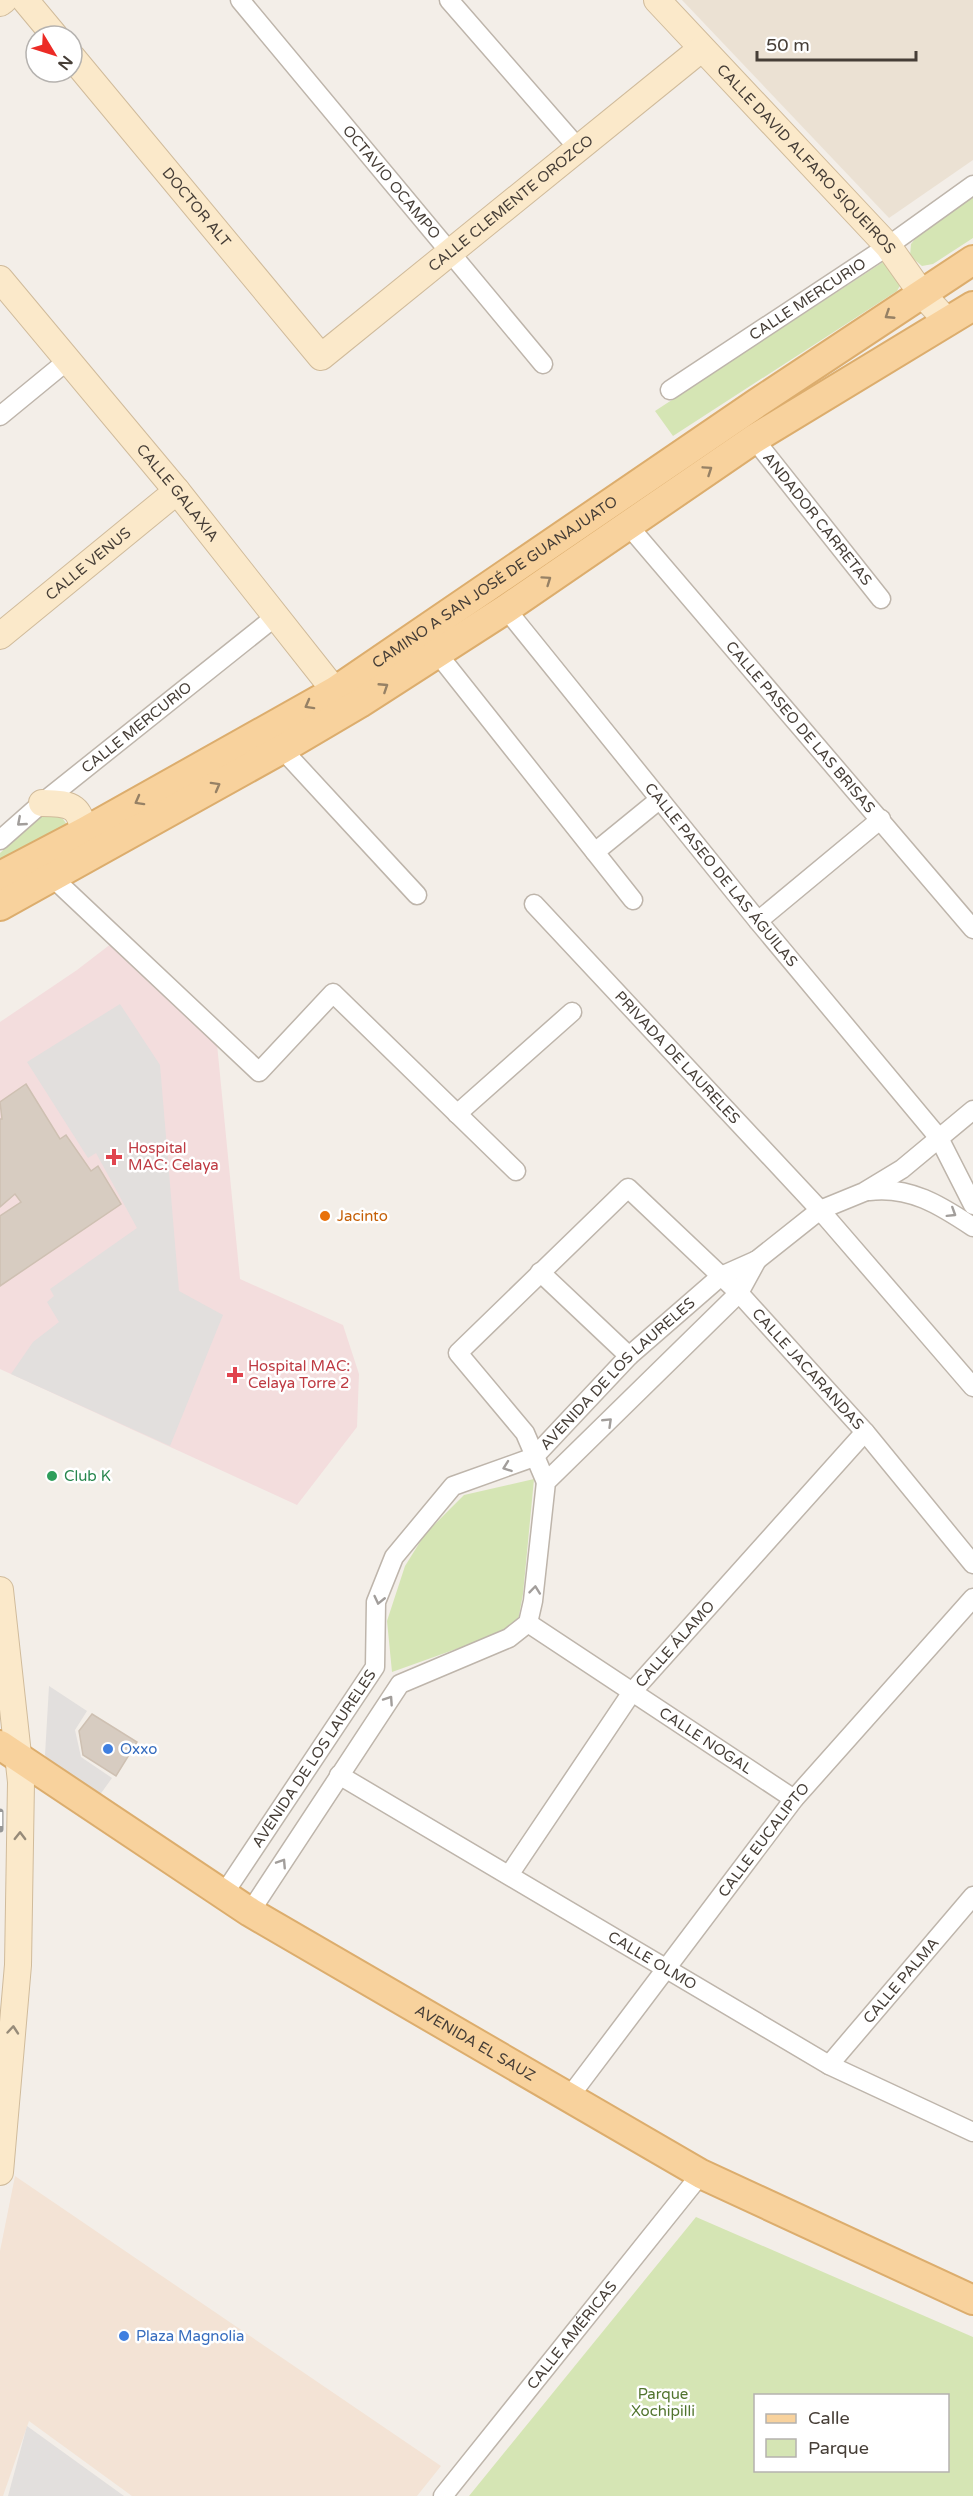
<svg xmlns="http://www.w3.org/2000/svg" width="973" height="2496" font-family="'Varela Round',sans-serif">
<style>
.commercial{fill:#f3e3d5}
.education{fill:#ebe1d3}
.medical{fill:#f3dddd}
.green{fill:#d5e5b4;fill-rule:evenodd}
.parking{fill:#e2dfdd}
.building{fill:#d7ccc1;stroke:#cec0b2;stroke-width:1.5}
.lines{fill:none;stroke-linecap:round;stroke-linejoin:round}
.street-casing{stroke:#beb5ab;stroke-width:21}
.secondary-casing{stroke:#d0bb9b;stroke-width:28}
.primary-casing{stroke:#dcad6d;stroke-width:32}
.street{stroke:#fff;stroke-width:18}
.secondary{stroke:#fbe9ca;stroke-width:26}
.primary{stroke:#f8d29d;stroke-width:28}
.rail-casing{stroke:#979797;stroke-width:7}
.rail{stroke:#fff;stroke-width:4.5;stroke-dasharray:14;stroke-linecap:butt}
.oneway{stroke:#968165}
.oneway2{stroke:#a29e9b}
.oneway3{stroke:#978b79}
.health-dot{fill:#e0444e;stroke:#fff;stroke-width:2}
.food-dot{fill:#e8710a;stroke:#fff;stroke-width:2}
.leisure-dot{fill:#2e9e5b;stroke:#fff;stroke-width:2}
.shop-dot{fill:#3f7fe0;stroke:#fff;stroke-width:2}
.labels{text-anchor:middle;stroke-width:5;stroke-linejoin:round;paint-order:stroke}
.street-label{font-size:15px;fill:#463e37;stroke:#fff}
.health-label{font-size:15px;fill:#be3a42;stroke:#fff;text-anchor:start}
.food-label{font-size:15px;fill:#c56008;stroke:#fff;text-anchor:start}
.leisure-label{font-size:15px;fill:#27864d;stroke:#fff;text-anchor:start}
.shop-label{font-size:15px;fill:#366cbe;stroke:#fff;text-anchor:start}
.park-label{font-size:15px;fill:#51742e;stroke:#fff}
</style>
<rect width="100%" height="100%" fill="#f3eee8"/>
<path class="commercial" d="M15,2176L441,2466L417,2496H132L29,2421L3,2496H0V2251Z"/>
<path class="education" d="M682,0H973V160L889,218Z"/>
<path class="medical" d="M116,940L216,1034L240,1279L343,1325L359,1374L357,1427L297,1505L0,1369V1022L77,970Z"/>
<path class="green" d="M973,197V238L933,264L922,266L910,256L911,244L919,234Z
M883,262H897L907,273L897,291L673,436L655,411Z
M53,814L63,819L68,826L0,867V853L41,816Z
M534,1479L523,1594L518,1621L498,1638L459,1648L392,1672L387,1621L405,1566L425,1534L464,1495Z
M696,2217L973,2337V2496H469ZM756,2396H948V2470H756Z"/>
<path class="parking" d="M120,1004L160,1065L179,1291L223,1315L170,1446L11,1374L33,1342L59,1322L47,1302L54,1296L50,1289L137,1228L96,1153L88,1158L27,1062Z
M49,1686L87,1711L75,1730L81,1757L112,1778L94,1803L53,1769L45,1755Z
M27,2426L124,2496H8Z"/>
<path class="building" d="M26,1084L60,1139L66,1135L91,1171L98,1166L121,1204L0,1286V1216L21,1202L15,1194L0,1207V1119H2L0,1102Z
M92,1714L137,1742L116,1776L83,1755L79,1731Z"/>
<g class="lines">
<defs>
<g id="street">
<path id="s1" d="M240,0L543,364"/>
<path d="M449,0L578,148"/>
<path id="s2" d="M670,390L888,246L973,185"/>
<path d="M0,416L67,361"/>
<path id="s3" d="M754,439L881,599"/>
<path id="s4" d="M627,524L973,929"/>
<path id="s5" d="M506,609L758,921L939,1138L973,1205"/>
<path d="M437,653L633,900"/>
<path d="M282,749L417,895"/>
<path id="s6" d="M0,840L42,803L275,617"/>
<path d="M595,852L660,799"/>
<path d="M52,877L259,1072L333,993L516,1171"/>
<path id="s7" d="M534,904L820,1210L973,1387"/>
<path d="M758,921L881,819"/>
<path d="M457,1114L572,1012"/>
<path d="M869,1191C910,1186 940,1205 973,1227"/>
<path d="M540,1272L629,1356"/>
<path id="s8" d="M546,1482L525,1433L458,1353L628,1188L739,1293L865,1432L973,1564"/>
<path id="s9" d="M528,1623L794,1799"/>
<path id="s10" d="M339,1775L829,2065L973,2132"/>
<path id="s11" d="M509,1875L632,1692L865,1432"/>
<path id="s12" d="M223,1895L375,1667L376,1602L394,1557L453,1486L534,1457L629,1356L721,1276L757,1260L820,1210L864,1192L902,1169L973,1110"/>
<path d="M250,1912L400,1684L509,1638L528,1623L533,1601L546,1482L739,1293L757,1260"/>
<path id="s13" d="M829,2065L973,1896"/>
<path id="s14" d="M570,2096L794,1799L973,1598"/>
<path id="s15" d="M443,2496L701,2174"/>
</g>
<g id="secondary">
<path d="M25,0L55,36"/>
<path id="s16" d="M657,0L888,246L922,294L948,322"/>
<path d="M0,3L4,0"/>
<path id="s17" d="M72,57L321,357L701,49"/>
<path id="s18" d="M0,279L177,491L335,691L345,709"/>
<path id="s19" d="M0,636L177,491"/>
<path d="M42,803C86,803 77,814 90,849"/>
<path d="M0,1590L21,1782L18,1965L0,2172"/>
</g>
<g id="primary">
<path id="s20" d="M0,876L84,832L335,691L757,403L973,260"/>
<path d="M0,906L282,749L360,703L506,609L754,439L973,306"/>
<path id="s21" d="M0,1745L250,1912L701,2174L973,2300"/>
</g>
</defs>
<use href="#street" class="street-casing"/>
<use href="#secondary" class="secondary-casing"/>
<use href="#primary" class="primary-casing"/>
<use href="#street" class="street"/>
<use href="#secondary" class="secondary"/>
<use href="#primary" class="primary"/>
<defs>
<path id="rail" d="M0,1812V1829"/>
</defs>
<use href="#rail" class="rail-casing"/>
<use href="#rail" class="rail"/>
</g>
<defs><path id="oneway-chevron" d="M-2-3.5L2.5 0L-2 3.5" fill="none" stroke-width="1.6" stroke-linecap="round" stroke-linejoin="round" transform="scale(1.5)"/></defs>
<g class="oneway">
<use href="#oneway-chevron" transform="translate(889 315) rotate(147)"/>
<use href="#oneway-chevron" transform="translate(708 470) rotate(-34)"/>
<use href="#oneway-chevron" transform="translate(547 580) rotate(-35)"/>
<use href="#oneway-chevron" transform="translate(384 687) rotate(-33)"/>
<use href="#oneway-chevron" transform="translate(309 705) rotate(151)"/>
<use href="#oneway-chevron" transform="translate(216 786) rotate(-29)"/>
<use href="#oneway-chevron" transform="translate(139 801) rotate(151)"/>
</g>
<g class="oneway2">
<use href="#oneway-chevron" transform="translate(21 822) rotate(139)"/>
<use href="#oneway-chevron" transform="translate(952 1213) rotate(32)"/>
<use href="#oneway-chevron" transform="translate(608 1422) rotate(-44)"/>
<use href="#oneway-chevron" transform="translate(507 1467) rotate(160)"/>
<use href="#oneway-chevron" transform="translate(535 1590) rotate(-84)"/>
<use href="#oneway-chevron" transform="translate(379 1600) rotate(103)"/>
<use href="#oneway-chevron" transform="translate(389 1700) rotate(-56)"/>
<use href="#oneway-chevron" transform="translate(282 1863) rotate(-57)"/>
</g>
<g class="oneway3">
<use href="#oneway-chevron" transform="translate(20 1836) rotate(-89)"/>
<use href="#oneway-chevron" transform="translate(13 2030) rotate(-85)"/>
</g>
<g class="health-dot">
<path d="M111 1148h6v6h6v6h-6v6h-6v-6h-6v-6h6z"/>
<path d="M232 1366h6v6h6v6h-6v6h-6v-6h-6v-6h6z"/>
</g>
<circle class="food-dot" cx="325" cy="1216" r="6"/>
<circle class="leisure-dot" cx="52" cy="1476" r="6"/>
<g class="shop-dot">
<circle cx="108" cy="1749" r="6"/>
<circle cx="124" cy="2336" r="6"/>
</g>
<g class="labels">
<g class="street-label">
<text dy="5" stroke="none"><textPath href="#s16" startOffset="218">CALLE DAVID ALFARO SIQUEIROS</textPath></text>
<text dy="5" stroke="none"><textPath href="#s1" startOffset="237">OCTAVIO OCAMPO</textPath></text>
<text dy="5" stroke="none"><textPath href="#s17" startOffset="634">CALLE CLEMENTE OROZCO</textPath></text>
<text dy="5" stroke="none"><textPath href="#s17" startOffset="195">DOCTOR ALT</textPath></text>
<text dy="5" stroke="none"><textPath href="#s2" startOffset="165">CALLE MERCURIO</textPath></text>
<text dy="5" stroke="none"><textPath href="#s18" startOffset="278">CALLE GALAXIA</textPath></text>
<text dy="5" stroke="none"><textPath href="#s3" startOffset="102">ANDADOR CARRETAS</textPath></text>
<text dy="5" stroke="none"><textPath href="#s19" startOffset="114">CALLE VENUS</textPath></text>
<text dy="5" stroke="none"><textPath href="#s20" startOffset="576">CAMINO A SAN JOSÉ DE GUANAJUATO</textPath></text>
<text dy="5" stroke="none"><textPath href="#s4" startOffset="267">CALLE PASEO DE LAS BRISAS</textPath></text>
<text dy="5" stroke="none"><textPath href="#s6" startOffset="177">CALLE MERCURIO</textPath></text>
<text dy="5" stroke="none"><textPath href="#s5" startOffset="342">CALLE PASEO DE LAS ÁGUILAS</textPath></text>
<text dy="5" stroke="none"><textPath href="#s7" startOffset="210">PRIVADA DE LAURELES</textPath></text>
<text dy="5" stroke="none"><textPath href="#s8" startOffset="650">CALLE JACARANDAS</textPath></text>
<text dy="5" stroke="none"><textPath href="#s12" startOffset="684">AVENIDA DE LOS LAURELES</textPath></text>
<text dy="5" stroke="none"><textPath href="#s11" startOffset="285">CALLE ÁLAMO</textPath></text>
<text dy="5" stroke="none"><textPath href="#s9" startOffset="213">CALLE NOGAL</textPath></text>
<text dy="5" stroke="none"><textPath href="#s12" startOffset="164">AVENIDA DE LOS LAURELES</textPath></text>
<text dy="5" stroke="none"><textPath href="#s14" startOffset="321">CALLE EUCALIPTO</textPath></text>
<text dy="5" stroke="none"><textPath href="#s10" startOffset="364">CALLE OLMO</textPath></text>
<text dy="5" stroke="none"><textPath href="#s13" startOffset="111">CALLE PALMA</textPath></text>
<text dy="5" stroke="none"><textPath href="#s21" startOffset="561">AVENIDA EL SAUZ</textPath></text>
<text dy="5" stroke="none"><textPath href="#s15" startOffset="206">CALLE AMÉRICAS</textPath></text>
</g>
<g class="health-label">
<text x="128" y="1153">Hospital<tspan x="128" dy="17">MAC: Celaya</tspan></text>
<text x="248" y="1371">Hospital MAC:<tspan x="248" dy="17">Celaya Torre 2</tspan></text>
</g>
<g class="food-label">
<text x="337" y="1221">Jacinto</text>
</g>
<g class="leisure-label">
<text x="64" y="1481">Club K</text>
</g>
<g class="shop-label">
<text x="120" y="1754">Oxxo</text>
<text x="136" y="2341">Plaza Magnolia</text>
</g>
<g class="park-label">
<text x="663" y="2399">Parque<tspan x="663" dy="17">Xochipilli</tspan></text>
</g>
</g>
<rect x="754" y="2394" width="195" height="78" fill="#ffffff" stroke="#b5b2af" stroke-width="1.5"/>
<rect x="766" y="2414" width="30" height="9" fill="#f8d29d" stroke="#b5b2af" stroke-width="1.5"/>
<text x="808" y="2424" font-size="18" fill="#463e37">Calle</text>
<rect x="766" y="2439" width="30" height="18" fill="#d5e5b4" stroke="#b5b2af" stroke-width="1.5"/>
<text x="808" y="2454" font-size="18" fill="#463e37">Parque</text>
<g transform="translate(54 54) rotate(128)"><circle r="28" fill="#ffffff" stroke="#b5b2af" stroke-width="1.5"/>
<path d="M0-4.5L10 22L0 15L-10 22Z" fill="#ec2b26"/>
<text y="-9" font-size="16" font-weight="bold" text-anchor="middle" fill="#463e37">N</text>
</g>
<path d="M757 51v9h159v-9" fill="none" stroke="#463e37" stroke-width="3"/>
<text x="766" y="51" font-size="18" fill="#463e37" stroke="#ffffff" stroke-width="4.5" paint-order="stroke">50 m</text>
</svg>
